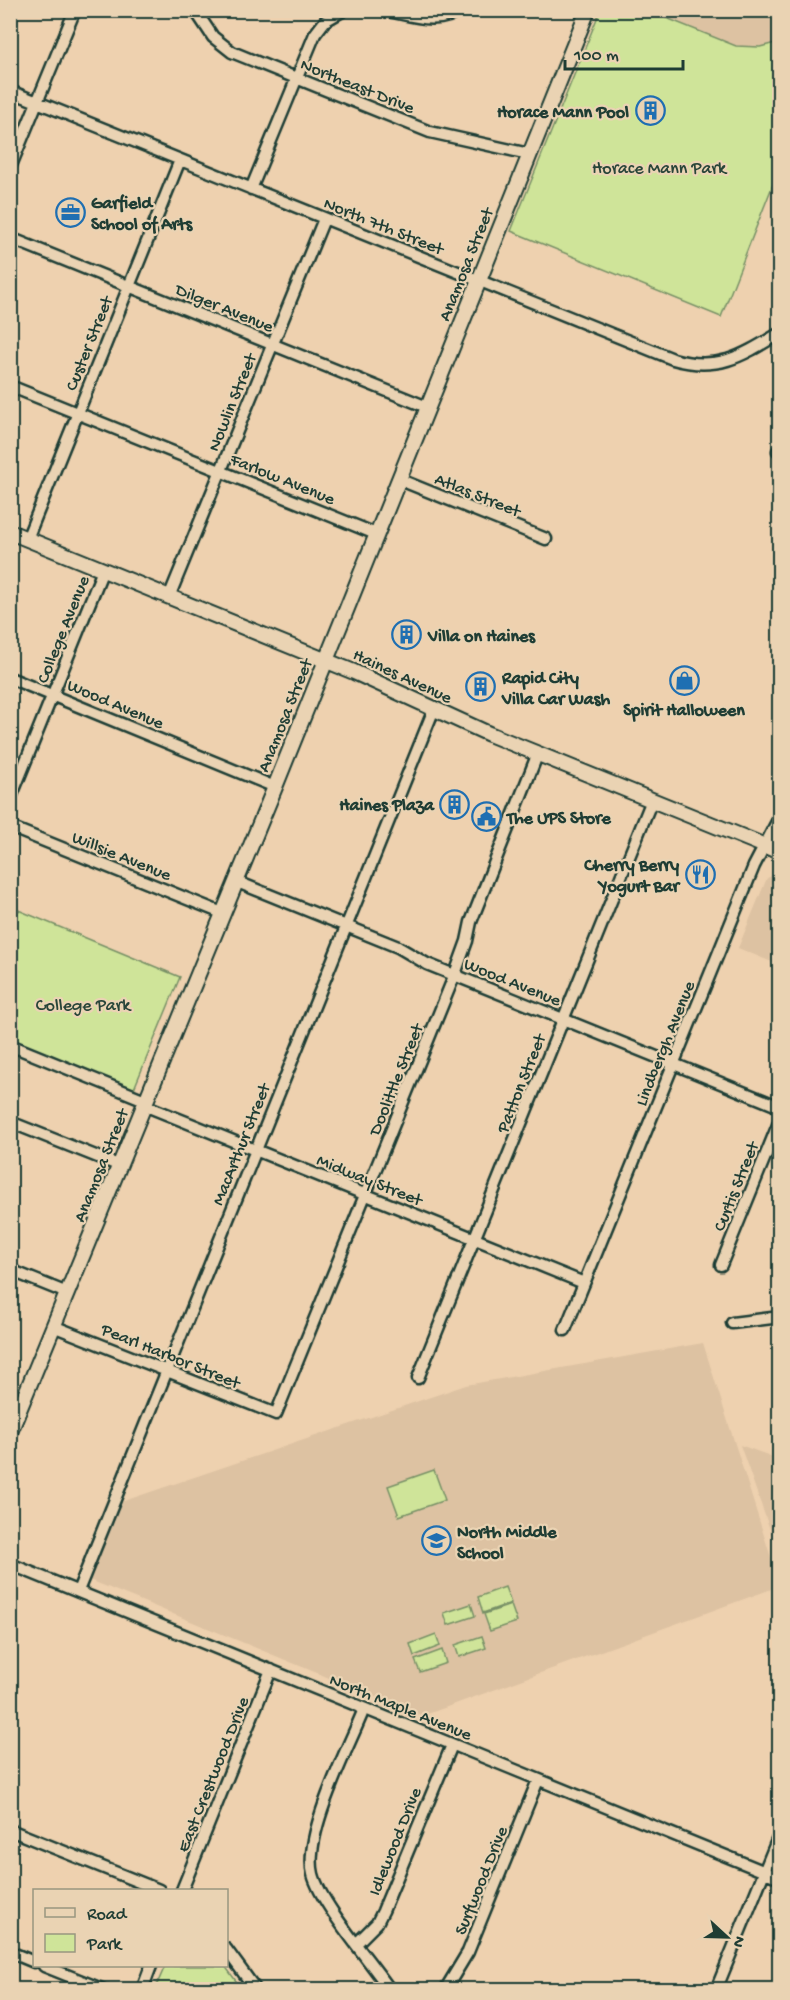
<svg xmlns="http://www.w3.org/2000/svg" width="790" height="2000" font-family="'Gochi Hand',sans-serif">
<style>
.built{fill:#ddc2a2}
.green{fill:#cfe499;stroke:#779066;stroke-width:1.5}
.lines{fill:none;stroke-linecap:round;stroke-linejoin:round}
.minor-casing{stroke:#1f3d34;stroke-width:15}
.major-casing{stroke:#1f3d34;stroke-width:18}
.minor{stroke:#ead3b3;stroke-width:10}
.major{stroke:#ead3b3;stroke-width:14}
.labels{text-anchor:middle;stroke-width:4.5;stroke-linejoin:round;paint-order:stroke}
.street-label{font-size:18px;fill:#1f3d34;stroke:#ead3b3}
.poi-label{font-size:18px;font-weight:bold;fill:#1f3d34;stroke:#ead3b3;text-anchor:start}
.park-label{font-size:18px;fill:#284539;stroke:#ead3b3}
</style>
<rect width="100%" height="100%" fill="#eed1af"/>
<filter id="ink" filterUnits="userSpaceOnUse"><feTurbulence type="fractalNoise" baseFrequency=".0167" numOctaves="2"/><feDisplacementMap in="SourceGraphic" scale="12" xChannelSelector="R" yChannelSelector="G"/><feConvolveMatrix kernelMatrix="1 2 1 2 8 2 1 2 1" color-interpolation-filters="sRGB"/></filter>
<g filter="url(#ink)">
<path class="built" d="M649,11H779V42L760,47L736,46Z
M777,874L780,875L779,965L738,948L767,878Z
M703,1343L780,1586L422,1716L90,1580L121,1502L466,1385Z
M740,1445L779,1459V1555Z"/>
<path class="green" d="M600,11H649L736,46L760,47L779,42V169L721,317L511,231Z
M11,907L180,977L133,1091L11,1041Z
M434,1470L445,1500L399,1516L388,1486Z
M505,1587L511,1603L483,1613L478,1597Z
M471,1604L475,1616L448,1625L444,1613Z
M511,1605L517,1622L490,1631L484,1614Z
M436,1634L440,1646L414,1656L410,1644Z
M482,1636L486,1648L459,1657L455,1645Z
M442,1650L446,1663L420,1672L415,1660Z
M165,1966H225L242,1989H155Z"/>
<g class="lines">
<defs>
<path id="minor" d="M195,10L213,37L232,52L430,132L529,154
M383,10C407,14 439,27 460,10
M10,91L673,359C718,372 742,356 780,333
M10,168L75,10
M251,189L315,34L325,21L344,10
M10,238L427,407
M10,386L376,534
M778,451L780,450
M398,479L546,539
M27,539L180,160
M169,597L324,219
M10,678L275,787
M10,800L103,570
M10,827L222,913
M235,881L398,947L427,964L780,1107
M10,1045L145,1100
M144,1105L584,1283
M10,1122L118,1165
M721,1265L780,1120
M10,1270L67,1293
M732,1323L780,1317
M53,1326L276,1414L455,974L467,941L471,922L538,753
M565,1330L754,866L780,816
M418,1378L652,800
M10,1564L780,1878
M78,1591L434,709
M364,1709C348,1749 303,1834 313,1874C320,1903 371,1962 390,1990
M10,1830L159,1890
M182,1890L271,1670
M357,1943L377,1923L383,1911L452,1745
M226,1949L256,1990
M10,1952L34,1962
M44,1966L104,1990
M142,1990L151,1966
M445,1990L468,1952L538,1780
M716,1990L780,1833"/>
<path id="major" d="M10,532L354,672L489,734L780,852
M10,1432L275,787L588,10"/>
</defs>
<use href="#minor" class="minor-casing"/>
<use href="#major" class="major-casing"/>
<use href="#minor" class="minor"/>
<use href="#major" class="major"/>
</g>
</g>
<defs>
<symbol id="building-ring" viewBox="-11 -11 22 22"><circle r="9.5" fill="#ead3b3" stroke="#1f6fb2" stroke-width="1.5"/><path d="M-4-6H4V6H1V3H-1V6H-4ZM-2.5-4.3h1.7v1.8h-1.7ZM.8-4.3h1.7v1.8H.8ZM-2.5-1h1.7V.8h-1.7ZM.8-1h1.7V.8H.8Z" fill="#1f6fb2"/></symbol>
<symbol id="office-ring" viewBox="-11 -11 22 22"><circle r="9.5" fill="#ead3b3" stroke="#1f6fb2" stroke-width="1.5"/><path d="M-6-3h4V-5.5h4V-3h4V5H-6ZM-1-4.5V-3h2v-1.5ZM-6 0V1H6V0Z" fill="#1f6fb2"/></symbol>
<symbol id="shop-ring" viewBox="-11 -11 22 22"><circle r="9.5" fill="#ead3b3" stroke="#1f6fb2" stroke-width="1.5"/><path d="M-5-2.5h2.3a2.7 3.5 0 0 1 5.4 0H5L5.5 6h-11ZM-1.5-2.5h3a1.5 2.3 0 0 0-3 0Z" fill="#1f6fb2"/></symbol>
<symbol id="civic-ring" viewBox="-11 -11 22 22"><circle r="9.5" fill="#ead3b3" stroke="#1f6fb2" stroke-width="1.5"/><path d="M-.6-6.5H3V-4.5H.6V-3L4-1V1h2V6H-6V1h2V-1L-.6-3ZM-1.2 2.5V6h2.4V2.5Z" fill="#1f6fb2"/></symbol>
<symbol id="restaurant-ring" viewBox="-11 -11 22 22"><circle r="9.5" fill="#ead3b3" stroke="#1f6fb2" stroke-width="1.5"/><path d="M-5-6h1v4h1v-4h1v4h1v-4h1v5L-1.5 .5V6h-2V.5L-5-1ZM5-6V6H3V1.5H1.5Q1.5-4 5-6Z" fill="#1f6fb2"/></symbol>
<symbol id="school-ring" viewBox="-11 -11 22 22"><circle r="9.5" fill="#ead3b3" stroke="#1f6fb2" stroke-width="1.5"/><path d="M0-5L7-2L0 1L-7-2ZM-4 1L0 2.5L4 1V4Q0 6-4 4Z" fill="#1f6fb2"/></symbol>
</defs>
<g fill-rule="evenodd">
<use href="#building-ring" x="634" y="94" width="33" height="33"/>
<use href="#office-ring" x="54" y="196" width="33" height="33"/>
<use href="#building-ring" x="390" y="618" width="33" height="33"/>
<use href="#shop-ring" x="668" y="664" width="33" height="33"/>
<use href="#building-ring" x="464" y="670" width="33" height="33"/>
<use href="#building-ring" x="438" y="788" width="33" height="33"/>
<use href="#civic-ring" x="470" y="800" width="33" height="33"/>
<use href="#restaurant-ring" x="684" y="858" width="33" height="33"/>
<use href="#school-ring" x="420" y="1524" width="33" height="33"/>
</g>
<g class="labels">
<g class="street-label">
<text transform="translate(358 85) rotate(22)" y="6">Northeast Drive</text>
<text transform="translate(384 225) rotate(22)" y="6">North 7th Street</text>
<text transform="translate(465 264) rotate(-68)" y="6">Anamosa Street</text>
<text transform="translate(225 307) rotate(22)" y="6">Dilger Avenue</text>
<text transform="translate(88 343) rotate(-68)" y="6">Custer Street</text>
<text transform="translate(231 402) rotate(-68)" y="6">Nowlin Street</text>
<text transform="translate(283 478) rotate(22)" y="6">Farlow Avenue</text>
<text transform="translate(478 494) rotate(22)" y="6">Atlas Street</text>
<text transform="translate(62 629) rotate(-68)" y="6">College Avenue</text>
<text transform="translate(403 675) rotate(25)" y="6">Haines Avenue</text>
<text transform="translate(116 703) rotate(23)" y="6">Wood Avenue</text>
<text transform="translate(284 715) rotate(-68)" y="6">Anamosa Street</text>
<text transform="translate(122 855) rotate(22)" y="6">Willsie Avenue</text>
<text transform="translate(513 981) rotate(22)" y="6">Wood Avenue</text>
<text transform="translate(664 1043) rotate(-68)" y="6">Lindbergh Avenue</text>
<text transform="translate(395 1079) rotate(-68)" y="6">Doolittle Street</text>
<text transform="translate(520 1083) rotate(-68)" y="6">Patton Street</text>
<text transform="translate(240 1144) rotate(-68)" y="6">MacArthur Street</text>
<text transform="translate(100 1165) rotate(-68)" y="6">Anamosa Street</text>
<text transform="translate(370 1179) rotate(22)" y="6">Midway Street</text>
<text transform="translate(735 1186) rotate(-68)" y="6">Curtis Street</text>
<text transform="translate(171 1355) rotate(22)" y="6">Pearl Harbor Street</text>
<text transform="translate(401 1706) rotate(22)" y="6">North Maple Avenue</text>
<text transform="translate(212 1774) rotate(-68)" y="6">East Crestwood Drive</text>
<text transform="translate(394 1841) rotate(-68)" y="6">Idlewood Drive</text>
<text transform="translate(480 1880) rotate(-68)" y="6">Surfwood Drive</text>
</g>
<g class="poi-label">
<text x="629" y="117" text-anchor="end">Horace Mann Pool</text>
<text x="91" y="208">Garfield<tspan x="91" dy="21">School of Arts</tspan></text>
<text x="428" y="641">Villa on Haines</text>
<text x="502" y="683">Rapid City<tspan x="502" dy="21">Villa Car Wash</tspan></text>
<text x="684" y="715" text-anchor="middle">Spirit Halloween</text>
<text x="434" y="810" text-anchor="end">Haines Plaza</text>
<text x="507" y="823">The UPS Store</text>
<text x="679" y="870" text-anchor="end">Cherry Berry<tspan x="679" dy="21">Yogurt Bar</tspan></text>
<text x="457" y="1537">North Middle<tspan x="457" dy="21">School</tspan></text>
</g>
<g class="park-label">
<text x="659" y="173">Horace Mann Park</text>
<text x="83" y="1010">College Park</text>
</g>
</g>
<rect width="790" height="2000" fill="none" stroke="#ead3b3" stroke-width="36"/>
<rect x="18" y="18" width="754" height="1964" fill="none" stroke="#1f3d34" stroke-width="2" filter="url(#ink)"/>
<rect x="33" y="1889" width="195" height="78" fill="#ead3b3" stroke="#999780" stroke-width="1.5"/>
<rect x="45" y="1908" width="30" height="9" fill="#ead3b3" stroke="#999780" stroke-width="1.5"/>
<text x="87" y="1919" font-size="18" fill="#1f3d34">Road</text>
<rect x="45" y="1934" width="30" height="18" fill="#cfe499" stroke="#999780" stroke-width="1.5"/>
<text x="87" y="1949" font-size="18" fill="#1f3d34">Park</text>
<g transform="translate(727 1937) rotate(112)" stroke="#ead3b3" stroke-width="4.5" paint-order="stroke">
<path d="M0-4.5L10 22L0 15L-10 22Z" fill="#1f3d34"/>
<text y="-9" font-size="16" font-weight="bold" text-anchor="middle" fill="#1f3d34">N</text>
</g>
<path d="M565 60v9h118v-9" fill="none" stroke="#1f3d34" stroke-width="3"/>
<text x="574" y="60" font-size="18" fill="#1f3d34" stroke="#ead3b3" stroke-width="4.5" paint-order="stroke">100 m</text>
</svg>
